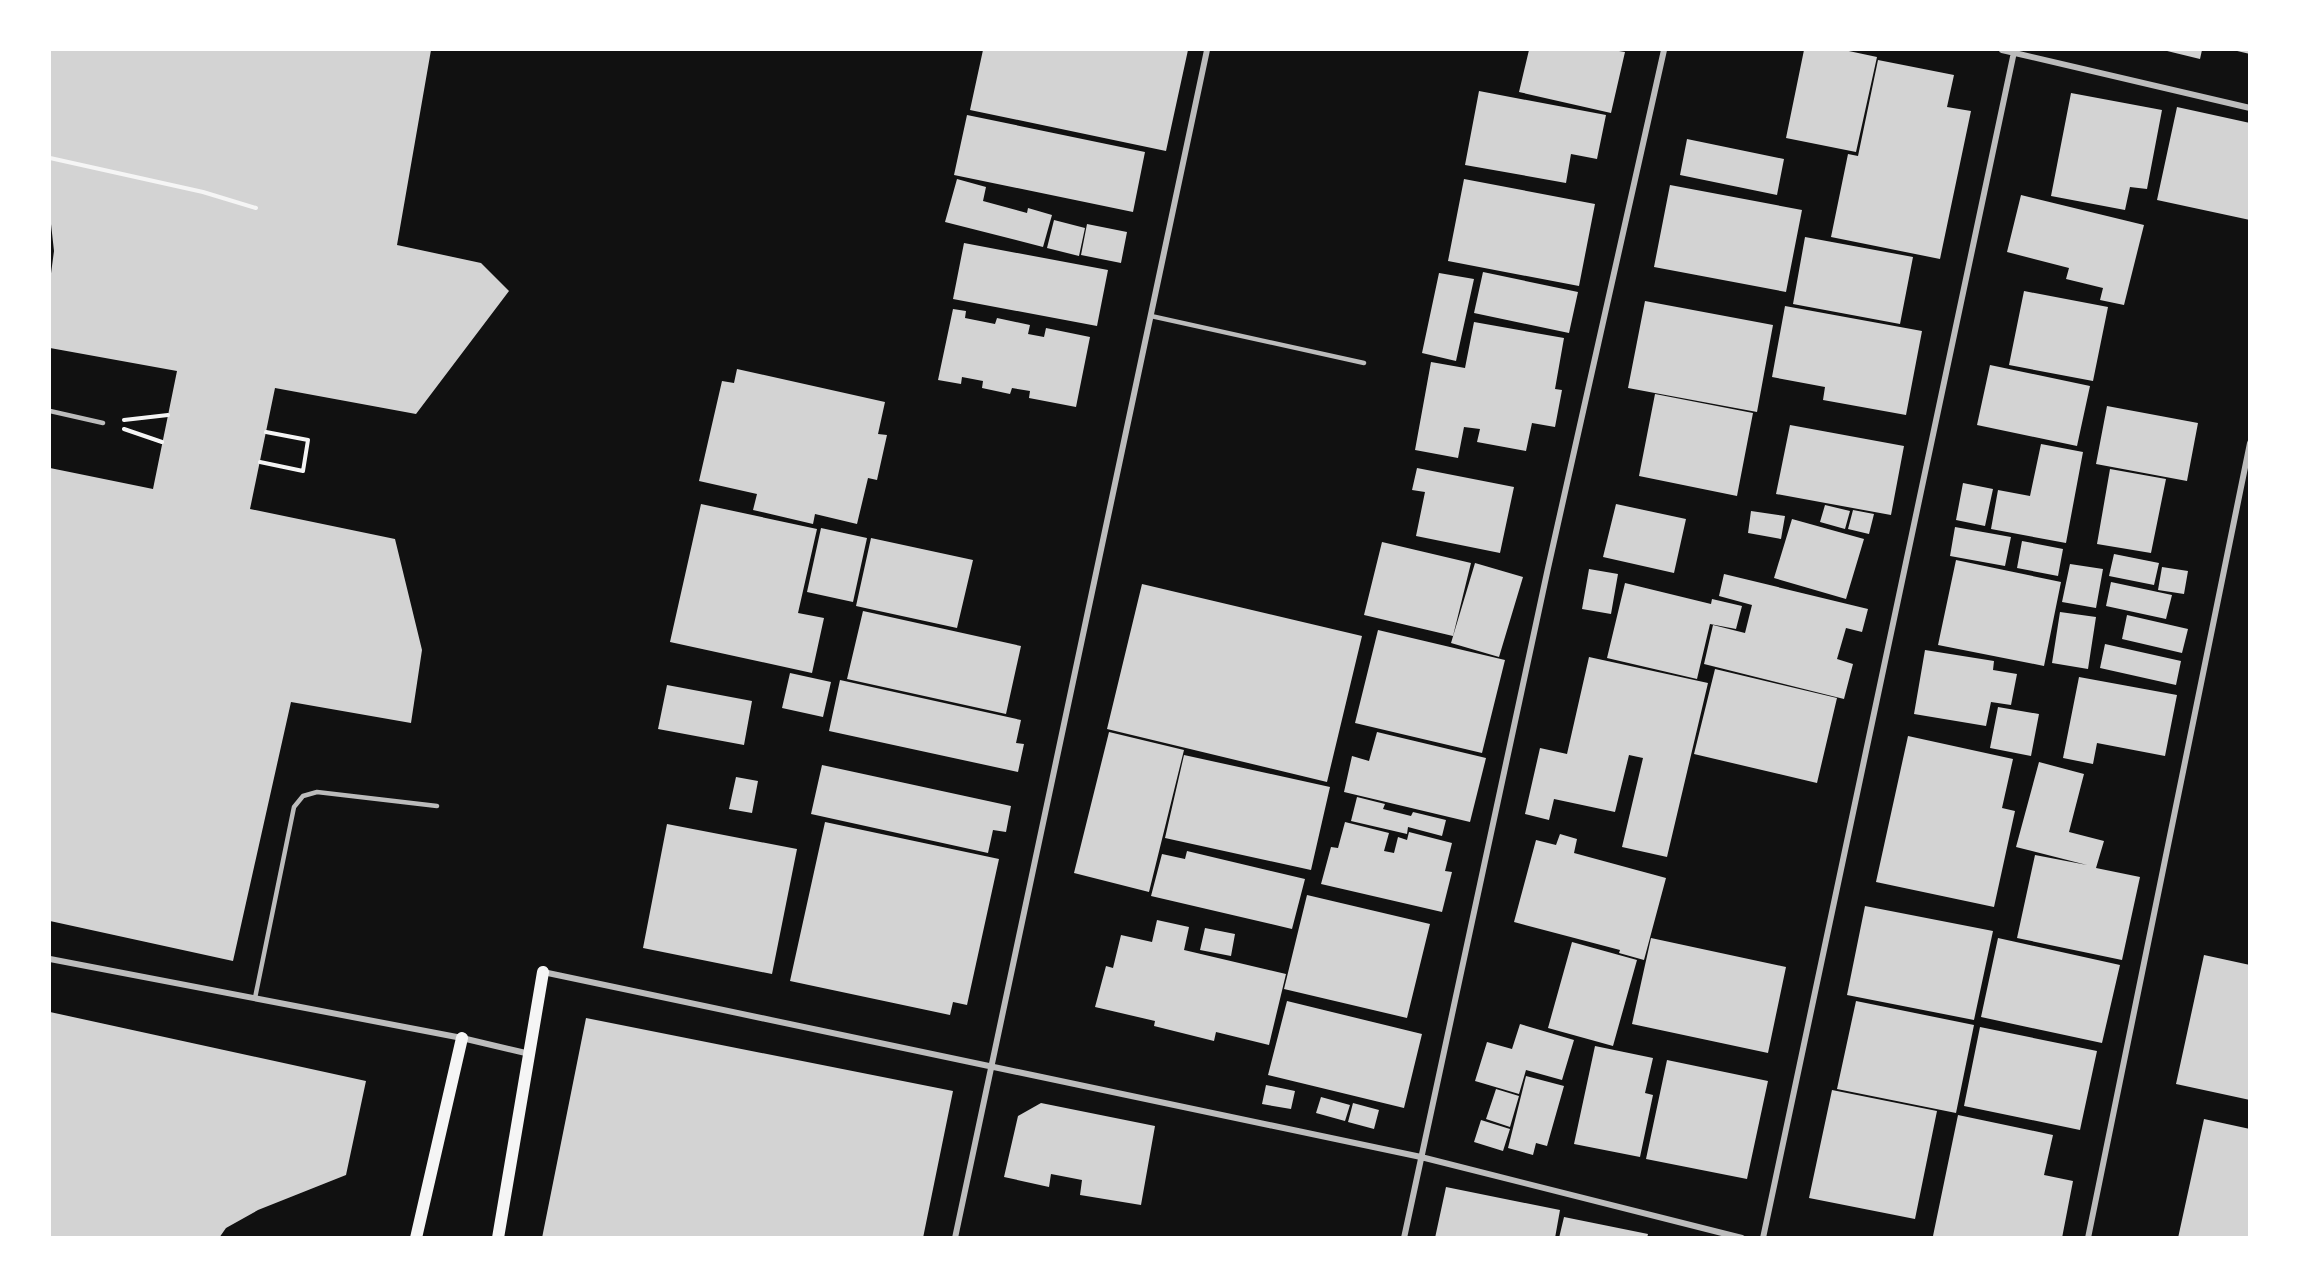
<svg xmlns="http://www.w3.org/2000/svg" width="2299" height="1287" font-family="Inter,sans-serif">
<style>
.building{fill:#d3d3d3}
.lines{fill:none;stroke-linecap:round;stroke-linejoin:round}
.path{stroke:#f5f5f5;stroke-width:4}
.service{stroke:#bcbcbc;stroke-width:4.5}
.minor{stroke:#bcbcbc;stroke-width:6}
.secondary{stroke:#f5f5f5;stroke-width:12}
</style>
<rect width="100%" height="100%" fill="#111"/>
<path class="building" d="M50,50H431L397,245L481,263L509,291L416,414L275,388L250,509L395,539L422,650L411,723L291,702L233,961L50,921V468L153,489L177,371L50,348V281L54,251L50,215Z
M983,50H1188L1166,151L970,110Z
M1529,50H1613L1625,52L1611,113L1519,92Z
M1804,50H1844L1877,57L1856,152L1786,138Z
M2163,50H2202L2200,59Z
M2233,50H2250V54Z
M1878,60L1954,75L1947,107L1971,111L1940,259L1831,237L1848,154L1858,156Z
M1479,91L1606,115L1597,159L1571,154L1566,183L1465,165Z
M2071,93L2162,110L2147,189L2130,187L2125,210L2051,196Z
M2177,107L2250,123V220L2157,200Z
M967,115L1145,152L1133,212L954,175Z
M1687,139L1784,159L1777,195L1680,175Z
M957,179L986,187L983,201L1027,213L1028,208L1052,215L1043,247L945,222Z
M1464,179L1595,204L1579,286L1448,261Z
M1670,185L1802,210L1786,292L1654,267Z
M2021,195L2144,225L2124,305L2100,300L2103,288L2066,279L2069,268L2007,252Z
M1054,220L1085,228L1079,256L1047,248Z
M1087,224L1127,232L1121,263L1081,255Z
M1805,237L1913,257L1900,324L1793,304Z
M964,243L1108,270L1097,326L953,299Z
M1483,272L1578,292L1569,333L1474,313Z
M1439,273L1474,279L1456,361L1422,353Z
M2024,291L2108,307L2093,381L2009,365Z
M1645,301L1773,325L1757,412L1628,388Z
M1785,306L1922,331L1906,415L1823,400L1825,387L1772,377Z
M953,309L966,311L965,318L995,324L997,318L1030,325L1028,334L1044,337L1046,328L1090,337L1076,407L1029,398L1030,391L1012,388L1010,394L982,388L983,381L962,377L961,384L938,380Z
M1474,322L1564,338L1555,389L1562,390L1555,427L1532,423L1526,451L1477,442L1480,429L1464,427L1458,458L1415,450L1431,362L1465,368Z
M1990,365L2090,386L2077,446L1977,425Z
M737,369L885,402L878,434L887,435L877,480L868,478L857,524L815,514L813,524L753,510L757,494L699,481L722,381L734,383Z
M1655,394L1753,413L1737,496L1639,476Z
M2107,406L2198,423L2187,481L2096,464Z
M1790,425L1904,446L1891,515L1776,494Z
M2041,444L2083,452L2066,543L1991,529L1998,490L2030,496Z
M1417,468L1514,487L1500,553L1416,536L1425,492L1412,490Z
M2110,469L2166,479L2151,553L2097,544Z
M1963,483L1993,489L1985,526L1956,520Z
M701,504L817,529L798,613L824,618L812,673L670,642Z
M1616,504L1686,519L1674,573L1603,557Z
M1825,505L1850,511L1845,529L1820,522Z
M1853,510L1874,514L1869,534L1848,529Z
M1751,511L1785,516L1781,539L1748,533Z
M1792,519L1864,539L1846,599L1774,578Z
M1955,527L2011,537L2005,566L1950,556Z
M821,528L867,538L853,602L807,592Z
M871,538L973,560L957,628L856,606Z
M2022,541L2063,549L2058,576L2017,568Z
M1382,542L1471,563L1453,636L1364,615Z
M2114,554L2159,563L2154,585L2109,576Z
M1956,560L2061,582L2044,666L1938,645Z
M1475,563L1523,577L1499,657L1451,643Z
M2070,564L2103,569L2096,608L2062,602Z
M2162,567L2188,571L2184,594L2158,590Z
M1589,569L1618,574L1611,614L1582,609Z
M1724,574L1868,609L1862,632L1846,628L1837,659L1853,664L1844,699L1704,664L1713,625L1745,633L1752,605L1719,596Z
M2111,582L2172,595L2166,619L2106,606Z
M1625,583L1711,604L1712,599L1742,606L1736,629L1710,624L1697,679L1607,658Z
M1142,584L1362,636L1327,782L1107,729Z
M863,611L1021,646L1006,714L847,679Z
M2060,612L2096,617L2088,669L2052,663Z
M2127,615L2188,629L2182,653L2122,639Z
M1378,630L1505,660L1482,753L1355,723Z
M2105,644L2181,661L2176,685L2100,668Z
M1925,650L1994,661L1993,670L2017,674L2011,705L1991,702L1986,726L1914,714Z
M1589,657L1708,683L1667,857L1622,847L1643,758L1629,755L1615,812L1554,799L1549,820L1525,814L1540,748L1567,754Z
M1715,669L1837,698L1817,783L1694,754Z
M790,673L831,682L823,717L782,708Z
M2079,677L2177,695L2165,756L2097,743L2093,764L2063,758Z
M840,680L1021,720L1016,743L1024,744L1018,772L829,731Z
M667,685L752,701L744,745L658,729Z
M1998,707L2039,714L2031,756L1990,748Z
M1109,732L1184,750L1149,892L1074,873Z
M1377,732L1486,758L1470,822L1344,792L1352,756L1369,761Z
M1908,736L2013,759L2002,808L2015,811L1994,907L1876,882Z
M1184,755L1330,787L1311,870L1165,838Z
M2039,762L2084,774L2069,832L2104,841L2096,868L2140,877L2122,960L2017,938L2035,855L2087,865L2016,847Z
M822,765L1011,806L1006,832L993,830L988,853L811,814Z
M736,777L758,781L752,813L729,809Z
M1357,797L1385,804L1383,809L1411,816L1413,812L1446,820L1442,836L1408,827L1407,834L1351,821Z
M825,822L999,859L967,1005L953,1002L950,1015L790,981Z
M1345,822L1389,833L1384,851L1394,853L1398,837L1407,840L1409,832L1452,843L1445,871L1452,872L1442,912L1321,884L1331,847L1338,848Z
M667,824L797,849L772,974L643,948Z
M1560,834L1577,839L1574,853L1666,878L1644,960L1619,953L1620,950L1514,922L1536,840L1556,845Z
M1187,851L1305,879L1292,929L1151,896L1162,854L1185,859Z
M1307,895L1430,924L1407,1018L1284,989Z
M1865,906L1993,931L1974,1020L1847,995Z
M1157,920L1189,927L1184,950L1286,974L1269,1045L1216,1032L1214,1041L1154,1026L1155,1021L1095,1007L1106,966L1113,968L1121,935L1152,942Z
M1205,928L1235,934L1231,956L1200,950Z
M1651,938L1786,967L1768,1053L1632,1024Z
M1998,938L2120,965L2102,1043L1981,1017Z
M1572,942L1637,960L1613,1046L1548,1028Z
M2204,955L2250,965V1100L2176,1084Z
M1287,1001L1422,1034L1404,1108L1268,1075Z
M1856,1001L1974,1025L1956,1113L1837,1089Z
M50,1012L366,1081L346,1175L258,1210L226,1228L219,1238H50Z
M586,1018L953,1091L923,1238H542Z
M1520,1024L1574,1040L1562,1080L1526,1070L1519,1094L1475,1081L1487,1042L1512,1049Z
M1980,1027L2097,1051L2080,1130L1964,1106Z
M1595,1046L1653,1058L1645,1093L1653,1095L1640,1157L1574,1144Z
M1667,1060L1768,1081L1747,1179L1646,1159Z
M1526,1076L1564,1086L1547,1146L1536,1143L1533,1155L1508,1148Z
M1266,1085L1295,1091L1291,1109L1262,1104Z
M1496,1089L1519,1096L1510,1127L1486,1119Z
M1832,1090L1937,1111L1915,1219L1809,1198Z
M1321,1097L1350,1105L1345,1121L1316,1113Z
M1041,1103L1155,1126L1141,1205L1080,1195L1082,1180L1051,1174L1049,1187L1004,1177L1018,1116Z
M1353,1103L1379,1110L1374,1129L1348,1122Z
M1958,1115L2053,1135L2044,1175L2073,1181L2062,1238L1933,1236Z
M2204,1119L2250,1129V1238H2178Z
M1481,1120L1510,1129L1503,1151L1474,1142Z
M1446,1187L1560,1210L1555,1238H1435Z
M1564,1217L1648,1234L1647,1238H1559Z"/>
<g class="lines">
<path class="path" d="M50,158L203,192L256,208
M124,420L168,415
M124,429L162,442
M260,462L303,471L308,440L266,432"/>
<path class="service" d="M1151,316L1364,363
M50,411L103,423
M255,998L294,807L303,796L317,792L437,806"/>
<path class="minor" d="M2002,50L2250,108
M50,959L462,1038L530,1054
M543,972L1421,1157L1742,1238
M955,1238L1207,50
M1404,1238L1548,568L1664,50
M1763,1238L2014,52
M2088,1238L2250,443"/>
<path class="secondary" d="M416,1238L462,1038
M498,1238L543,972"/>
</g>
<rect width="2299" height="1287" fill="none" stroke="#ffffff" stroke-width="102"/>
</svg>
